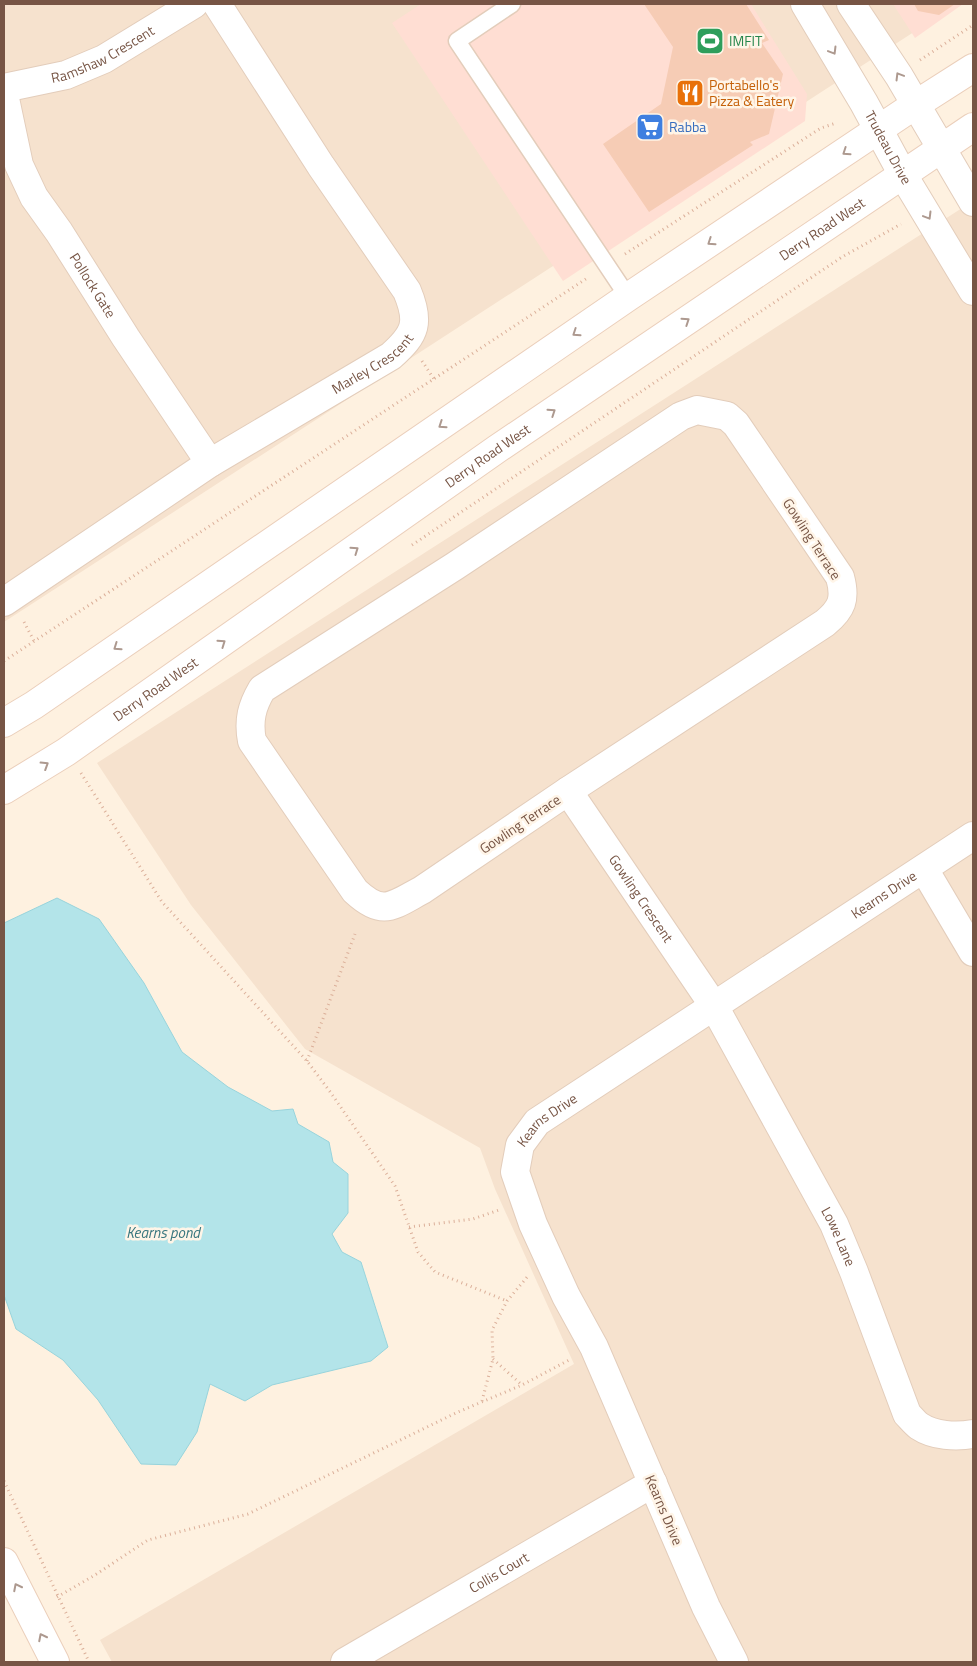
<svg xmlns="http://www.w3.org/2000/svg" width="977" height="1666" font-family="'Titillium Web',sans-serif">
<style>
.residential{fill:#f6e2ce}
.commercial{fill:#ffded3}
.water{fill:#b3e4e9;stroke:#98d4dc}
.building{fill:#f6ccb5}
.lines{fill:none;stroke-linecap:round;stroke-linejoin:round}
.service-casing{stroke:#e3cdbb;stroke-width:19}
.minor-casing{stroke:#e3cdbb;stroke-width:30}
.tertiary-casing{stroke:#e3cdbb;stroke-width:30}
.secondary-casing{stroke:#ebcfbb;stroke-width:30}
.path{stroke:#dbaf99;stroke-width:3;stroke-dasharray:1 4;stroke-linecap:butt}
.service{stroke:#fff;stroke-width:16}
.minor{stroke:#fff;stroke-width:28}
.tertiary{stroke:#fff;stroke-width:28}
.secondary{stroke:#fff;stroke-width:28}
.oneway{stroke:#ad998f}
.labels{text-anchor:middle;stroke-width:5;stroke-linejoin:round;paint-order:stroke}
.leisure-label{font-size:14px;fill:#27864d;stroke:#fff5e8;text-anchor:start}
.street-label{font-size:14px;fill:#775545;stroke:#fff5e8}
.food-label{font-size:14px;fill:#c56008;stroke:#fff5e8;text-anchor:start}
.shop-label{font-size:14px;fill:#366cbe;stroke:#fff5e8;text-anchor:start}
.water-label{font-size:15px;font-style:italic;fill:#38767e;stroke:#fff5e8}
</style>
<rect width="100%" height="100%" fill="#fef1e0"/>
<path class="residential" d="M4,4H957L4,622Z
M973,201V1662H112L100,1640L574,1364L495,1189L480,1148L305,1049L191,905L97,763Z"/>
<path class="commercial" d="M421,4H751L807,94L805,121L563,281L392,23Z
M893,4H963L915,38Z"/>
<path class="water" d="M57,898L99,919L144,983L182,1052L228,1087L272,1111L293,1109L298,1124L329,1142L333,1162L348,1174V1213L332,1234L342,1252L361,1262L388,1347L371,1361L272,1385L245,1401L210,1384L197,1432L176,1465L141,1464L98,1400L63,1360L16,1329L4,1295V923Z"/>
<path class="building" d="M644,4H746L769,40L762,43L783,74L769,134L750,142L753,145L649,212L603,144L661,104L673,47Z
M914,4H955L939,15L918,11Z"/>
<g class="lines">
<defs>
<path id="service" d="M512,4L457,41L628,297"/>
<g id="minor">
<path id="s1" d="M4,88L66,75L104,59L194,4"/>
<path id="s2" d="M4,94L19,165L34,197L59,232L126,338L210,463"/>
<path d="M697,410L727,416L736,424L840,577C846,599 842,609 825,623L568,791L422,890C392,906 383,917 355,891L252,741C248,720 252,706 262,689L455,566L681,416Z"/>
<path id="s3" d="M4,602L210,463L391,356C416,334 420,322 407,291L321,166L217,4"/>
<path id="s4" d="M568,791L714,1006L834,1224L854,1272L907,1414C911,1418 915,1423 919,1426C934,1436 956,1437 973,1434"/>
<path d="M924,869L973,952"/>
<path id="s5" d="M345,1662L653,1483"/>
</g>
<g id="tertiary">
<path id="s6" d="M805,4L864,103L903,175L973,291"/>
<path d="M851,4L899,76L973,202"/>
<path id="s7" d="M734,1662L706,1607L594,1347L566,1296L533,1224L515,1172L520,1145L537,1122L973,836"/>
</g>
<g id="secondary">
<path d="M4,723L34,705L628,297L915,105L973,68"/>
<path id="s8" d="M4,790L66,752L497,449L973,127"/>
<path d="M4,1562L55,1662"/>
</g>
</defs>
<use href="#service" class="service-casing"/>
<use href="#minor" class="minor-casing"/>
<use href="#tertiary" class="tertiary-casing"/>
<use href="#secondary" class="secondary-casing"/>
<path class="path" d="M920,60L973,25
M625,254L821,128L836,123
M422,361L434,379
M412,545L842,257L901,224
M24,622L34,641
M4,661L589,277
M81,773L162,902L307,1061L331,1093L395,1186L418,1252L435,1272L507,1301
M307,1061L355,934
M409,1227L473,1219L499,1210
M493,1359L522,1385
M482,1401L493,1359L492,1330L507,1301L528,1276
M4,1481L89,1662
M57,1597L95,1575L148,1540L248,1514L458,1412L522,1385L571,1359"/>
<use href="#service" class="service"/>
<use href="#minor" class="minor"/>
<use href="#tertiary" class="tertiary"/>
<use href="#secondary" class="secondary"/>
</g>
<defs><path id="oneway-chevron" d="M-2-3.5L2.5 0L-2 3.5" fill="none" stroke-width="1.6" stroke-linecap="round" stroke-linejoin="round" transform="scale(1.25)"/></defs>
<g class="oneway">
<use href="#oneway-chevron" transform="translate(833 51) rotate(59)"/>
<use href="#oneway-chevron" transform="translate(899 76) rotate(-121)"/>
<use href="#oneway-chevron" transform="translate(846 152) rotate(146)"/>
<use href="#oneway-chevron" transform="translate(928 216) rotate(59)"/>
<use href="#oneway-chevron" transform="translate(711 242) rotate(146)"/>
<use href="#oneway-chevron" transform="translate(686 321) rotate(-34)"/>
<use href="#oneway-chevron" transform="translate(576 333) rotate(146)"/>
<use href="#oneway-chevron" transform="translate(552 412) rotate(-34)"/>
<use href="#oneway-chevron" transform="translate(442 425) rotate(146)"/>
<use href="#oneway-chevron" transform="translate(355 550) rotate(-35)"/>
<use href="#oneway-chevron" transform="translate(222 643) rotate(-35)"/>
<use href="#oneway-chevron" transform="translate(117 647) rotate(145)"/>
<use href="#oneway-chevron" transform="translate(45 765) rotate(-32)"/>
<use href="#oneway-chevron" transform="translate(17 1587) rotate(-117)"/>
<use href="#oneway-chevron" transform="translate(42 1637) rotate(-117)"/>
</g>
<defs>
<symbol id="stadium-square" viewBox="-11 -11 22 22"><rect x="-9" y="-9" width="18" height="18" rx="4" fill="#2e9e5b" stroke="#fff5e8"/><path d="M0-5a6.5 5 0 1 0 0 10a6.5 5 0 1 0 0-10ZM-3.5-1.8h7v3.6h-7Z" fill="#fff"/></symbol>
<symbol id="restaurant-square" viewBox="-11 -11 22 22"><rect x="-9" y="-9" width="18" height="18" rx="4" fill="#e8710a" stroke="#fff5e8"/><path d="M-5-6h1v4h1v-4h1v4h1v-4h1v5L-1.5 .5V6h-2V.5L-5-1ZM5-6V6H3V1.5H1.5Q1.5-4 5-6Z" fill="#fff"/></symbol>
<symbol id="supermarket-square" viewBox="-11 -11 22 22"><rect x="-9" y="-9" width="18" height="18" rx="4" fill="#3f7fe0" stroke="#fff5e8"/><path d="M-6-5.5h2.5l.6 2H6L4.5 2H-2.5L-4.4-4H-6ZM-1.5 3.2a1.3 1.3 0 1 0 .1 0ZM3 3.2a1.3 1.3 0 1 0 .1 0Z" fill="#fff"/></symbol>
</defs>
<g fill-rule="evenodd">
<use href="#stadium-square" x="694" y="25" width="32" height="32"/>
<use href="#restaurant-square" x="674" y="77" width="32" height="32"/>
<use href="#supermarket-square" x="634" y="111" width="32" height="32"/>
</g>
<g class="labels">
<g class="leisure-label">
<text x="729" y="46">IMFIT</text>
</g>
<g class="street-label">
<text dy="5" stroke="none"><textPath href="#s1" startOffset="105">Ramshaw Crescent</textPath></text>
<text dy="5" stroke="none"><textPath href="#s6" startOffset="166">Trudeau Drive</textPath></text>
<text dy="5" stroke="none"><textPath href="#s8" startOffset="992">Derry Road West</textPath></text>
<text dy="5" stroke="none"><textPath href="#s2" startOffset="214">Pollock Gate</textPath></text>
<text dy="5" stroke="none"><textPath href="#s3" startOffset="439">Marley Crescent</textPath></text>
<text dy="5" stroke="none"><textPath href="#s8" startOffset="588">Derry Road West</textPath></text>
<text transform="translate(812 539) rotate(57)" y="5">Gowling Terrace</text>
<text dy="5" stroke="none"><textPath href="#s8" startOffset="182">Derry Road West</textPath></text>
<text transform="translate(520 824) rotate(-34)" y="5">Gowling Terrace</text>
<text dy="5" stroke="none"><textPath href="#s7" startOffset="1008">Kearns Drive</textPath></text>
<text dy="5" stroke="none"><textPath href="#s4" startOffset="130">Gowling Crescent</textPath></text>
<text dy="5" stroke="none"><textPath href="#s7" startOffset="602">Kearns Drive</textPath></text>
<text dy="5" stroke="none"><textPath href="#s4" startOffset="522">Lowe Lane</textPath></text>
<text transform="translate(664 1510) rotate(67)" y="5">Kearns Drive</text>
<text dy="5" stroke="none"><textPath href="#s5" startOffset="178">Collis Court</textPath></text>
</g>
<g class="food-label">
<text x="709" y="90">Portabello's<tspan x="709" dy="16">Pizza &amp; Eatery</tspan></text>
</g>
<g class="shop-label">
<text x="669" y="132">Rabba</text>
</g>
<g class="water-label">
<text x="163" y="1238">Kearns pond</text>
</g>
</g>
<rect width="977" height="1666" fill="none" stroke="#775545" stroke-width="10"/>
</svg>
